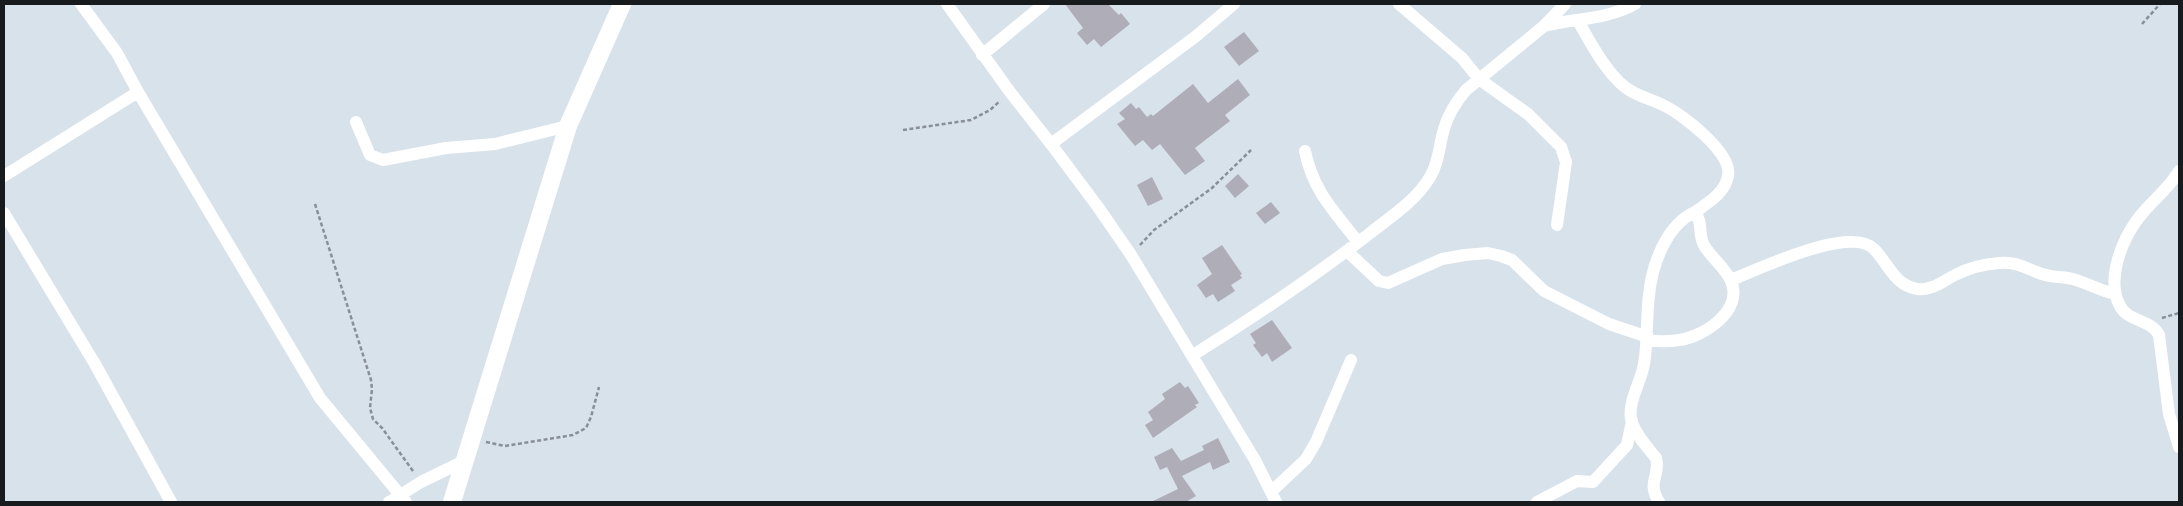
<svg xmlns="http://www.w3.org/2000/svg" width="2183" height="506" font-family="Figtree,sans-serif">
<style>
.building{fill:#aeadb8}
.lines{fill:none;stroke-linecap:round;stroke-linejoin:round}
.path{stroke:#888f96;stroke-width:2.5;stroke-dasharray:4 2.5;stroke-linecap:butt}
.street{stroke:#fff;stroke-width:12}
.secondary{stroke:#fff;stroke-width:18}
</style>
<rect width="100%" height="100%" fill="#d8e2eb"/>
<path class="building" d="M1065,4H1108L1119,15L1121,13L1130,24L1101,47L1094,39L1087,45L1077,33L1083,28Z
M1244,32L1259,51L1239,66L1224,47Z
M1238,79L1250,95L1225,115L1230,121L1195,148L1205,161L1185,175L1160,144L1152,150L1143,140L1135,146L1117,124L1125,119L1119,113L1131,103L1136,109L1139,107L1147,117L1151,114L1153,116L1193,84L1208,103Z
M1238,174L1249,186L1235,198L1225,186Z
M1152,177L1163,199L1148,206L1137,185Z
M1271,202L1280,213L1265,224L1256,213Z
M1222,245L1242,274L1240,275L1242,278L1231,285L1235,291L1218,302L1213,294L1206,298L1197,285L1212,274L1202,258Z
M1272,320L1292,348L1272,362L1267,353L1262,357L1253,345L1256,343L1250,334Z
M1180,382L1185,388L1188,386L1199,403L1195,405L1197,407L1153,438L1145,425L1153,420L1148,412L1165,399L1162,394Z
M1218,438L1230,462L1213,470L1210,462L1182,476L1196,496L1186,502H1151L1178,489L1167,467L1160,470L1154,457L1172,448L1181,461L1204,450L1202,446Z"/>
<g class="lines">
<path class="path" d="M2142,24L2160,4
M903,130L971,120L990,110L1000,101
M315,204L371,380L372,389L370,408L373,419L382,428L413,471
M1140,245L1154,230L1212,188L1251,150
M2162,318L2179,313
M486,442L505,446L573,435L586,428L591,417L599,387"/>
<path class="street" d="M81,4L117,53L138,92L320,398L406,502
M947,4L1010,92L1051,144L1098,207L1131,255L1255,460L1276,502
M1399,4L1462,58L1479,79L1528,114L1561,147L1566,162L1557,225
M1578,21C1591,43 1605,71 1625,87C1636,96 1651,99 1663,105C1682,114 1733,153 1728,176C1725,193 1708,203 1695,212C1704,224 1697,235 1705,247C1713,259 1726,269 1731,281C1744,311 1703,337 1679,340C1669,342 1658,341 1648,341
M1544,26C1575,18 1606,20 1635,4
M982,55L1044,4
M356,122L370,155L383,160L446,148L495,144L568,126
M1051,144L1195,37L1234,4
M1305,151C1313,191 1334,211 1358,242
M2179,171C2168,190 2150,202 2137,220C2121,242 2106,281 2120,306C2128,322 2151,319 2159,335L2169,414L2179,447
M4,176L138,92
M4,213L95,364L171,502
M1347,251L1379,281L1388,283L1442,259L1465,255L1488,253L1501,256L1512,260L1544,291L1609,324L1648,337
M1731,280C1759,269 1850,225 1874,249C1888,263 1894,285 1917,289C1932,291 1943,281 1955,275C1969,268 1984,264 1999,263C2016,261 2027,269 2042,274C2053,278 2065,276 2076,280C2089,284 2101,291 2115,294
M1193,355C1254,317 1312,278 1369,234C1390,217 1416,201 1430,177C1439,163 1439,145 1444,129C1448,114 1456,102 1466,90L1544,26L1565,4
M1272,491L1306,459L1316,442L1351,360
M389,502L421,482L466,460
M1537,502L1577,481L1593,482L1627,445L1632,421
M1659,502C1646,481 1661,476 1656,458C1648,448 1634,433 1631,419C1628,401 1641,382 1644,364C1648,341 1646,319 1649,295C1652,265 1666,225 1695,212"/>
<path class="secondary" d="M452,502L568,126L622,4"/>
</g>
<rect width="2183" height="506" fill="none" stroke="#171b1e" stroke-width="10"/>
</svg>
